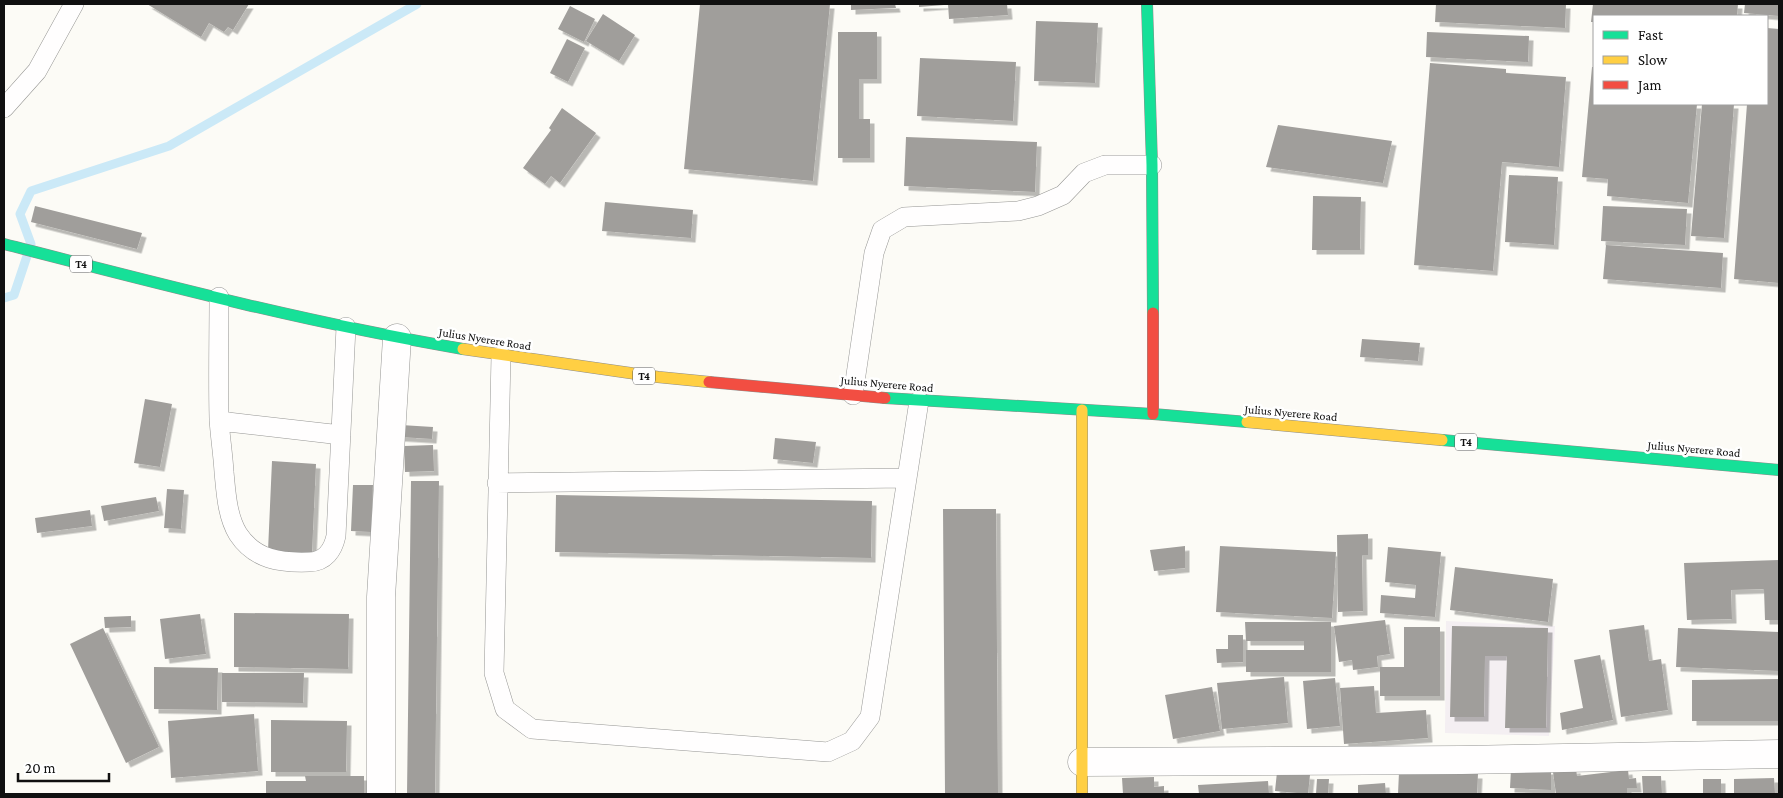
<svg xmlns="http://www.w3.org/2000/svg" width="1783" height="798" font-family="'Crimson Pro',serif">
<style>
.industrial{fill:#f4eff2}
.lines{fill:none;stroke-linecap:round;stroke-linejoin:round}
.stream{stroke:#cbe9f7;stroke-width:9}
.building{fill:#a09e9b;filter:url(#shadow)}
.lane-casing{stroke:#969694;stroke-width:20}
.street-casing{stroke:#969694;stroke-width:29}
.fast-casing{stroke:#8d8c8a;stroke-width:12}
.slow-casing{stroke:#8d8c8a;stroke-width:12}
.jam-casing{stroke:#8d8c8a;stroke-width:12}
.lane{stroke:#fffefe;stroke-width:19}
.street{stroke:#fffefe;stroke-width:28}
.fast{stroke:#16e098;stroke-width:11}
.slow{stroke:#ffcf43;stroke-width:11}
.jam{stroke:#f24e42;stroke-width:11}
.labels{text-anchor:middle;stroke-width:5;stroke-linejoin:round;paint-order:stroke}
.shield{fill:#fff;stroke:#585858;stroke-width:1}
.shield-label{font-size:11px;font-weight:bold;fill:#101010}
.street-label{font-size:12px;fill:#101010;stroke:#fff}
</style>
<defs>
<filter id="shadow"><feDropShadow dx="4.5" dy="4.5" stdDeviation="0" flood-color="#0004"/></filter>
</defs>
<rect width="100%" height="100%" fill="#fcfbf6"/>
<path class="industrial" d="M1446,621L1555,626L1549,736L1445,733Z"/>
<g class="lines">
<path class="stream" d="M4,298L14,295L31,244L20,214L31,191L169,146L417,4"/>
</g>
<path class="building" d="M147,4H249L233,30L228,27L224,32L209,23L201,37Z
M700,4H830L813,181L684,169Z
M851,4H895L896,8L851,10Z
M919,4H944V5L919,7Z
M948,4H1007L1008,15L949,19Z
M1436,4H1566L1565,28L1435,22Z
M1593,4H1738L1737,16H1594V22H1591Z
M1745,4H1779V16L1744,13Z
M570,6L595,19L584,42L558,29Z
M603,14L635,35L619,61L586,41Z
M1036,21L1098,23L1095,83L1034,81Z
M1767,28L1779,29V283L1734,279L1747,104H1767Z
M838,32H877V79H859V119H870V158H838Z
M1427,32L1529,36L1528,62L1426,57Z
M567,39L585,48L568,82L550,73Z
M920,58L1016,62L1013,121L917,116Z
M1430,63L1506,69V73L1566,77L1559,167L1502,162L1493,271L1414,265Z
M1592,67H1594V104H1697L1688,203L1607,196L1608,179L1582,177Z
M1702,104H1734L1724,238L1691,236Z
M562,108L596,133L560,183L551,176L545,184L523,168L551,130L549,128Z
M1278,125L1392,141L1383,183L1266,167Z
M906,137L1037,142L1035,192L904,186Z
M1509,175L1558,177L1554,245L1505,242Z
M1313,196L1361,197L1360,250H1312Z
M605,202L693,210L691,238L602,231Z
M35,206L142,233L137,249L31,222Z
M1603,206L1687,209L1685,245L1601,241Z
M1606,245L1723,253L1721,288L1603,279Z
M1362,339L1420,343L1418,361L1360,357Z
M145,399L172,404L160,467L134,463Z
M401,425L433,427L432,439L400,437Z
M775,438L816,442L813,463L773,459Z
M433,445L434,471L405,472L404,446Z
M272,461L316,464L312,553L268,551Z
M411,481H439L435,794H407Z
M353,485H373L371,532L351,531Z
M167,489L184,490L181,529L164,528Z
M556,495L872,501L871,558L555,552Z
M156,497L159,511L104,521L101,506Z
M943,509H996L998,794H945Z
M90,510L92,526L37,533L35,518Z
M1368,534V555H1362L1363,611L1338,612L1337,535Z
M1185,546V568L1154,571L1150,550Z
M1220,546L1336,552L1332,618L1216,612Z
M1388,547L1441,552L1435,617L1380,613L1381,595L1415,598L1416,585L1385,582Z
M1779,560V620H1765L1764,589L1731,590L1732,619L1687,620L1684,563Z
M1455,567L1553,579L1548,622L1450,610Z
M234,613L349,614L348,669L234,667Z
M200,614L206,654L165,659L160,619Z
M131,616V627L105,628L104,617Z
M1385,620L1390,654L1377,656L1378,667L1353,670L1352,660L1339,662L1334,626Z
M1245,622H1331V672H1246V650H1304V641H1246Z
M1644,625L1649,661L1661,659L1668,710L1621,717L1609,630Z
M1452,626L1548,628L1546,728H1505L1507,656H1485L1484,717H1450Z
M1404,627H1440V696H1380V667H1404Z
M103,628L159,747L126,763L70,644Z
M1678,628L1779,632V671L1676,667Z
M1228,635H1243V662L1217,663L1216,649H1228Z
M1600,655L1613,720L1562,730L1560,713L1583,708L1574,660Z
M154,667L218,668L217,710L154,709Z
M222,673H304L303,703L222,702Z
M1284,677L1288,723L1222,729L1217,683Z
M1335,678L1340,726L1307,729L1303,681Z
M1779,679V721H1692V680Z
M1374,686L1376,713L1426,710L1428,738L1344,744L1340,688Z
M1212,687L1220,731L1173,739L1165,695Z
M254,714L258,771L171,778L168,721Z
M271,720L347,721L346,772H271Z
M1511,769L1551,770V790L1510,788Z
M1576,769L1577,776L1628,770L1629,779L1636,778L1637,788H1627V794H1556L1553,772Z
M1277,772L1310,775L1308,794L1275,791Z
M1399,772L1478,774L1477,794H1398Z
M305,776H364V794H266V781H306Z
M1642,776H1661L1662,794H1643Z
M1154,777V787L1164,786V794H1123L1122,778Z
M1774,778L1775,794H1734V779Z
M1317,779H1329L1328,794H1316Z
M1703,779H1721V794H1703Z
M1268,781L1269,794H1199L1198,785Z
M1385,783L1386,794H1358V785Z"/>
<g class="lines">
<defs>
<path id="lane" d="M4,108L37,71L74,4
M219,297C219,338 218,378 219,419C220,436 223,454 224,472C226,492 227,516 238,534C255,560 281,563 309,562C325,562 333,550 336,536L346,327
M501,356L494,673L505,709L532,729L828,752L852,741L870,717L919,401
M853,395L874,253L882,230L904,217L1018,211L1038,206L1063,195L1084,173L1105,165H1152
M219,421L341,435
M497,483L906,478"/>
<path id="street" d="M1082,762L1462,760L1779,754
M381,794V597L397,338"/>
<path id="fast" d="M1147,4L1152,165L1153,313
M4,244C156,283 308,323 463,349
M885,398L1153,414L1247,422
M1442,440L1779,470"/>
<path id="slow" d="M463,349L658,377L709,382
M1082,410V794
M1247,422L1442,440"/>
<path id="jam" d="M1153,313V414
M709,382L885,398"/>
</defs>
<use href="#lane" class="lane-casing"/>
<use href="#street" class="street-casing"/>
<use href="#fast" class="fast-casing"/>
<use href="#slow" class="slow-casing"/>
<use href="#jam" class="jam-casing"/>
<use href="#lane" class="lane"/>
<use href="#street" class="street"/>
<use href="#fast" class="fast"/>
<use href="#slow" class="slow"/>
<use href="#jam" class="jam"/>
</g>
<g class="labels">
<g class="shield">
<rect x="70" y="255.5" width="22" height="17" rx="4"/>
<rect x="633" y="367.5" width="22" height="17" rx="4"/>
<rect x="1455" y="433.5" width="22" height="17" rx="4"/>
</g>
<g class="shield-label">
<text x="81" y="268">T4</text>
<text x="644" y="380">T4</text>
<text x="1466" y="446">T4</text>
</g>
<g class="street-label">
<text transform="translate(485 339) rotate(9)" y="4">Julius Nyerere Road</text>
<text transform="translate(887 384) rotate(5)" y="4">Julius Nyerere Road</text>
<text transform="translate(1291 413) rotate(5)" y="4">Julius Nyerere Road</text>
<text transform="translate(1694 449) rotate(5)" y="4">Julius Nyerere Road</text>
</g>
</g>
<rect width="1783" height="798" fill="none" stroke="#101010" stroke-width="10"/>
<rect x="1593" y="15" width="175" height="90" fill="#ffffff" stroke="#9f9f9f"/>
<rect x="1603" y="31" width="25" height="8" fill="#16e098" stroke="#9f9f9f"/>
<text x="1638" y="40" font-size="15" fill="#101010">Fast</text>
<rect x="1603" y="56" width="25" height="8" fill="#ffcf43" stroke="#9f9f9f"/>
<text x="1638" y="65" font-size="15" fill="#101010">Slow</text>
<rect x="1603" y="81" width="25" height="8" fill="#f24e42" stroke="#9f9f9f"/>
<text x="1638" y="90" font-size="15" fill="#101010">Jam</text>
<path d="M18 773v8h91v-8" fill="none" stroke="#101010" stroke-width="2.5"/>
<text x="25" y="773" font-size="15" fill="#101010" stroke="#ffffff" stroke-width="4" paint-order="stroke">20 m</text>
</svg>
